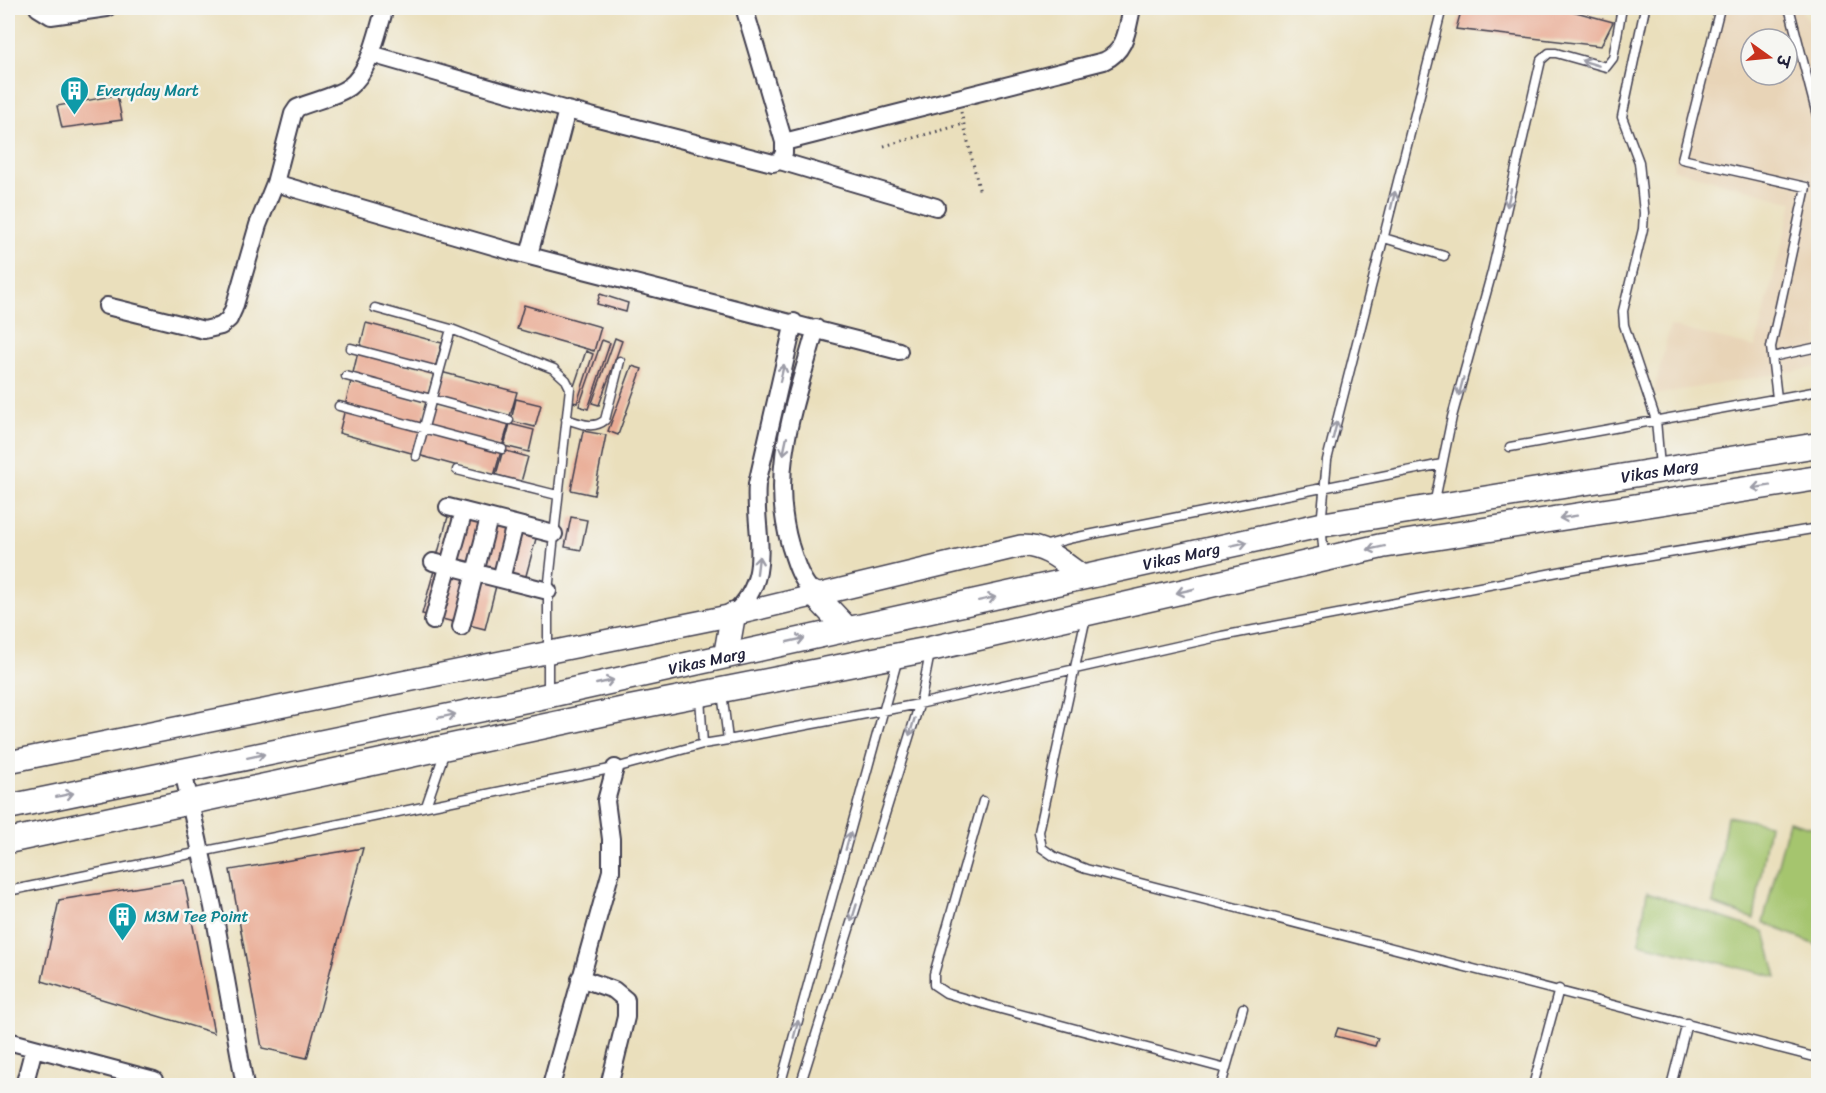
<svg xmlns="http://www.w3.org/2000/svg" width="1826" height="1093" font-family="Sriracha,'Playpen Sans Deva',sans-serif">
<style>
.built{fill:#e8d4b7;fill-rule:evenodd}
.green{fill:#a5c56e;stroke:#647454;stroke-width:1.5}
.building{fill:#e9aa93}
.lines{fill:none;stroke-linecap:round;stroke-linejoin:round}
.service-casing{stroke:#403e4e;stroke-width:11}
.minor-casing{stroke:#403e4e;stroke-width:20}
.tertiary-casing{stroke:#403e4e;stroke-width:24}
.secondary-casing{stroke:#403e4e;stroke-width:27}
.path{stroke:#403e4e;stroke-width:3;stroke-dasharray:1.5 4.5;stroke-linecap:butt}
.service{stroke:#fff;stroke-width:8}
.minor{stroke:#fff;stroke-width:16}
.tertiary{stroke:#fff;stroke-width:21}
.secondary{stroke:#fff;stroke-width:24}
.oneway{stroke:#9c9ca7}
.labels{text-anchor:middle;stroke-width:5;stroke-linejoin:round;paint-order:stroke}
.culture-label{font-size:16px;fill:#0d838f;stroke:#f6f6f2;text-anchor:start}
.street-label{font-size:16px;fill:#22223b;stroke:#f6f6f2}
</style>
<rect width="100%" height="100%" fill="#f6f6f2"/>
<filter id="ink" filterUnits="userSpaceOnUse"><feTurbulence type="fractalNoise" baseFrequency=".0167" numOctaves="2"/><feDisplacementMap in="SourceGraphic" scale="12" xChannelSelector="R" yChannelSelector="G"/><feConvolveMatrix kernelMatrix="1 2 1 2 8 2 1 2 1" color-interpolation-filters="sRGB"/></filter>
<filter id="wash" filterUnits="userSpaceOnUse"><feTurbulence type="fractalNoise" baseFrequency=".008" numOctaves="4" result="noise"/><feDisplacementMap in="SourceGraphic" scale="24" xChannelSelector="R" yChannelSelector="G"/><feGaussianBlur stdDeviation="1.35" result="paint"/><feColorMatrix in="noise" values="0 0 0 0 0 0 0 0 0 0 0 0 0 0 0 0 0 1.4 0 .05"/><feComposite in="paint" operator="in"/></filter>
<g filter="url(#wash)">
<rect width="100%" height="100%" fill="#eadfbc"/>
<path class="built" d="M1718,8H1800L1812,27L1818,50V367L1653,395L1670,326L1755,347L1793,202L1673,169ZM1751,39H1787V75H1751Z"/>
<path class="green" d="M1727,816L1769,824L1754,919L1713,904Z
M1789,821L1818,829V946L1763,922Z
M1647,892L1765,932L1777,977L1639,943Z"/>
<g id="blocks">
<path class="building" d="M1462,8H1561L1613,22L1601,46L1456,29Z
M117,95L122,120L62,128L57,106Z
M600,294L628,303L626,312L597,304Z
M524,305L601,327L594,351L517,329Z
M366,323L442,343L435,368L360,347Z
M615,338L622,341L599,405L592,403Z
M602,340L610,343L588,409L579,406Z
M586,351L593,354L577,403L569,401Z
M358,352L434,373L428,397L352,377Z
M632,366L642,369L618,435L608,431Z
M441,372L517,392L510,416L435,396Z
M351,381L427,402L421,426L345,406Z
M516,399L541,405L535,427L511,421Z
M433,402L509,423L502,447L426,427Z
M345,409L421,429L415,454L339,433Z
M510,424L534,430L529,452L504,446Z
M425,431L501,451L494,476L418,455Z
M583,431L606,435L594,495L571,490Z
M503,450L528,457L521,482L496,475Z
M449,513L459,515L446,563L436,560Z
M466,517L484,522L471,570L453,565Z
M571,517L587,520L581,550L565,547Z
M492,524L511,529L498,576L479,571Z
M518,530L537,535L524,583L505,578Z
M435,567L444,569L432,616L422,614Z
M451,570L471,575L458,623L438,618Z
M477,577L497,582L485,629L465,624Z
M363,848L307,1058L262,1048L230,870Z
M184,880L214,1033L42,981L59,900Z
M1338,1028L1378,1038L1375,1046L1335,1036Z"/>
</g>
</g>
<g filter="url(#ink)">
<use href="#blocks" fill-opacity="0" stroke="#403e4e" stroke-width="1.5"/>
<g class="lines">
<defs>
<path id="service" d="M1645,8L1622,117L1639,162L1644,213L1643,229L1623,311L1624,325L1656,420L1660,467
M1720,8L1682,159L1806,187L1771,347L1777,398
M1787,8L1790,11L1818,119
M1384,238L1444,256
M375,308L451,329L554,369L566,380L570,388L548,591V694
M351,348L439,371
M1772,357L1818,347
M346,376L509,420
M339,406L502,449
M566,419C579,423 593,430 605,420L620,361
M1510,447L1818,391
M416,456L451,329
M457,470L557,495
M1434,505L1452,417L1492,272L1541,60L1549,53H1556L1606,67L1613,58L1622,8
M1043,546L1073,538L1442,464
M1324,556L1321,525L1327,460L1442,8
M1086,617L1039,832L1042,848L1055,857L1086,869L1818,1058
M722,692L728,740L919,704L1222,636L1579,568L1818,528
M703,744L728,740
M983,801L934,974V985L946,993L997,1008L1226,1069
M426,806L445,751
M8,891L615,768L703,744L700,697
M780,1086L898,658
M800,1086L921,699L930,653
M1221,1086L1243,1008
M1533,1086L1559,989
M1671,1086L1687,1023"/>
<path id="minor" d="M38,8L51,16L107,8
M371,54L567,110L773,163L780,161L784,153V142L746,14L748,8
M784,142L1104,61C1126,51 1127,30 1132,8
M780,161L936,207
M275,183L510,251L899,351
M529,255L567,110
M107,306L204,330L221,326L229,319L234,308L258,225L275,183L293,114L297,108C313,101 335,97 349,87C371,70 377,32 385,8
M448,507L554,534
M433,562L548,591
M501,579L515,524
M814,594C800,579 796,564 790,545C768,468 796,402 816,328
M733,614C776,576 753,533 757,484L794,322
M433,621L464,511
M461,627L489,518
M183,771L213,907L245,1086
M580,978L614,990L626,1000V1017L609,1086
M8,1041L154,1080
M24,1086L34,1048
M551,1086L611,871V839L606,801L615,768"/>
<path id="tertiary" d="M8,762L733,615L1021,546C1046,545 1065,564 1085,578"/>
<g id="secondary">
<path d="M814,594L846,628"/>
<path d="M726,655L733,615"/>
<path id="s1" d="M8,807L536,698L1321,525L1818,445"/>
<path d="M8,841L625,709L930,649L1382,546L1818,478"/>
</g>
</defs>
<use href="#service" class="service-casing"/>
<use href="#minor" class="minor-casing"/>
<use href="#tertiary" class="tertiary-casing"/>
<use href="#secondary" class="secondary-casing"/>
<path class="path" d="M961,112L980,193
M884,146L964,124"/>
<use href="#service" class="service"/>
<use href="#minor" class="minor"/>
<use href="#tertiary" class="tertiary"/>
<use href="#secondary" class="secondary"/>
</g>
<defs><path id="oneway-shaft" d="M-6 0H5M1.5-3L5.5 0L1.5 3" fill="none" stroke-width="1.6" stroke-linecap="round" stroke-linejoin="round" transform="scale(1.5)"/></defs>
<g class="oneway">
<use href="#oneway-shaft" transform="translate(1590 63) rotate(-163)"/>
<use href="#oneway-shaft" transform="translate(1509 198) rotate(103)"/>
<use href="#oneway-shaft" transform="translate(1393 200) rotate(-76)"/>
<use href="#oneway-shaft" transform="translate(782 373) rotate(-77)"/>
<use href="#oneway-shaft" transform="translate(1461 387) rotate(105)"/>
<use href="#oneway-shaft" transform="translate(1335 430) rotate(-76)"/>
<use href="#oneway-shaft" transform="translate(785 446) rotate(102)"/>
<use href="#oneway-shaft" transform="translate(1761 487) rotate(171)"/>
<use href="#oneway-shaft" transform="translate(1568 517) rotate(171)"/>
<use href="#oneway-shaft" transform="translate(1239 544) rotate(-12)"/>
<use href="#oneway-shaft" transform="translate(1376 548) rotate(168)"/>
<use href="#oneway-shaft" transform="translate(758 565) rotate(-83)"/>
<use href="#oneway-shaft" transform="translate(1185 591) rotate(167)"/>
<use href="#oneway-shaft" transform="translate(987 599) rotate(-12)"/>
<use href="#oneway-shaft" transform="translate(796 640) rotate(-13)"/>
<use href="#oneway-shaft" transform="translate(605 682) rotate(-13)"/>
<use href="#oneway-shaft" transform="translate(447 716) rotate(-12)"/>
<use href="#oneway-shaft" transform="translate(912 727) rotate(107)"/>
<use href="#oneway-shaft" transform="translate(256 756) rotate(-12)"/>
<use href="#oneway-shaft" transform="translate(65 795) rotate(-12)"/>
<use href="#oneway-shaft" transform="translate(848 841) rotate(-75)"/>
<use href="#oneway-shaft" transform="translate(854 913) rotate(107)"/>
<use href="#oneway-shaft" transform="translate(796 1029) rotate(-75)"/>
</g>
</g>
<defs>
<symbol id="building-pin" viewBox="-11 -11 22 30"><path d="M0 17L-7.5 6A9.5 9.5 0 1 1 7.5 6Z" fill="#0f9aa8" stroke="#f6f6f2"/><path d="M-4-6H4V6H1V3H-1V6H-4ZM-2.5-4.3h1.7v1.8h-1.7ZM.8-4.3h1.7v1.8H.8ZM-2.5-1h1.7V.8h-1.7ZM.8-1h1.7V.8H.8Z" fill="#fff"/></symbol>
</defs>
<g fill-rule="evenodd">
<use href="#building-pin" x="58" y="74" width="33" height="45"/>
<use href="#building-pin" x="106" y="900" width="33" height="45"/>
</g>
<g class="labels">
<g class="culture-label">
<text x="96" y="96">Everyday Mart</text>
<text x="144" y="922">M3M Tee Point</text>
</g>
<g class="street-label">
<text dy="6" stroke="none"><textPath href="#s1" startOffset="1686">Vikas Marg</textPath></text>
<text dy="6" stroke="none"><textPath href="#s1" startOffset="1200">Vikas Marg</textPath></text>
<text dy="6" stroke="none"><textPath href="#s1" startOffset="714">Vikas Marg</textPath></text>
</g>
</g>
<rect width="1826" height="1093" fill="none" stroke="#f6f6f2" stroke-width="30"/>
<g transform="translate(1769 57) rotate(105)"><circle r="28" fill="#f6f6f2" stroke="#a1a1a9" stroke-width="1.5"/>
<path d="M0-4.5L10 22L0 15L-10 22Z" fill="#c8321e"/>
<text y="-9" font-size="16" font-weight="bold" text-anchor="middle" fill="#22223b">उ</text>
</g>
</svg>
